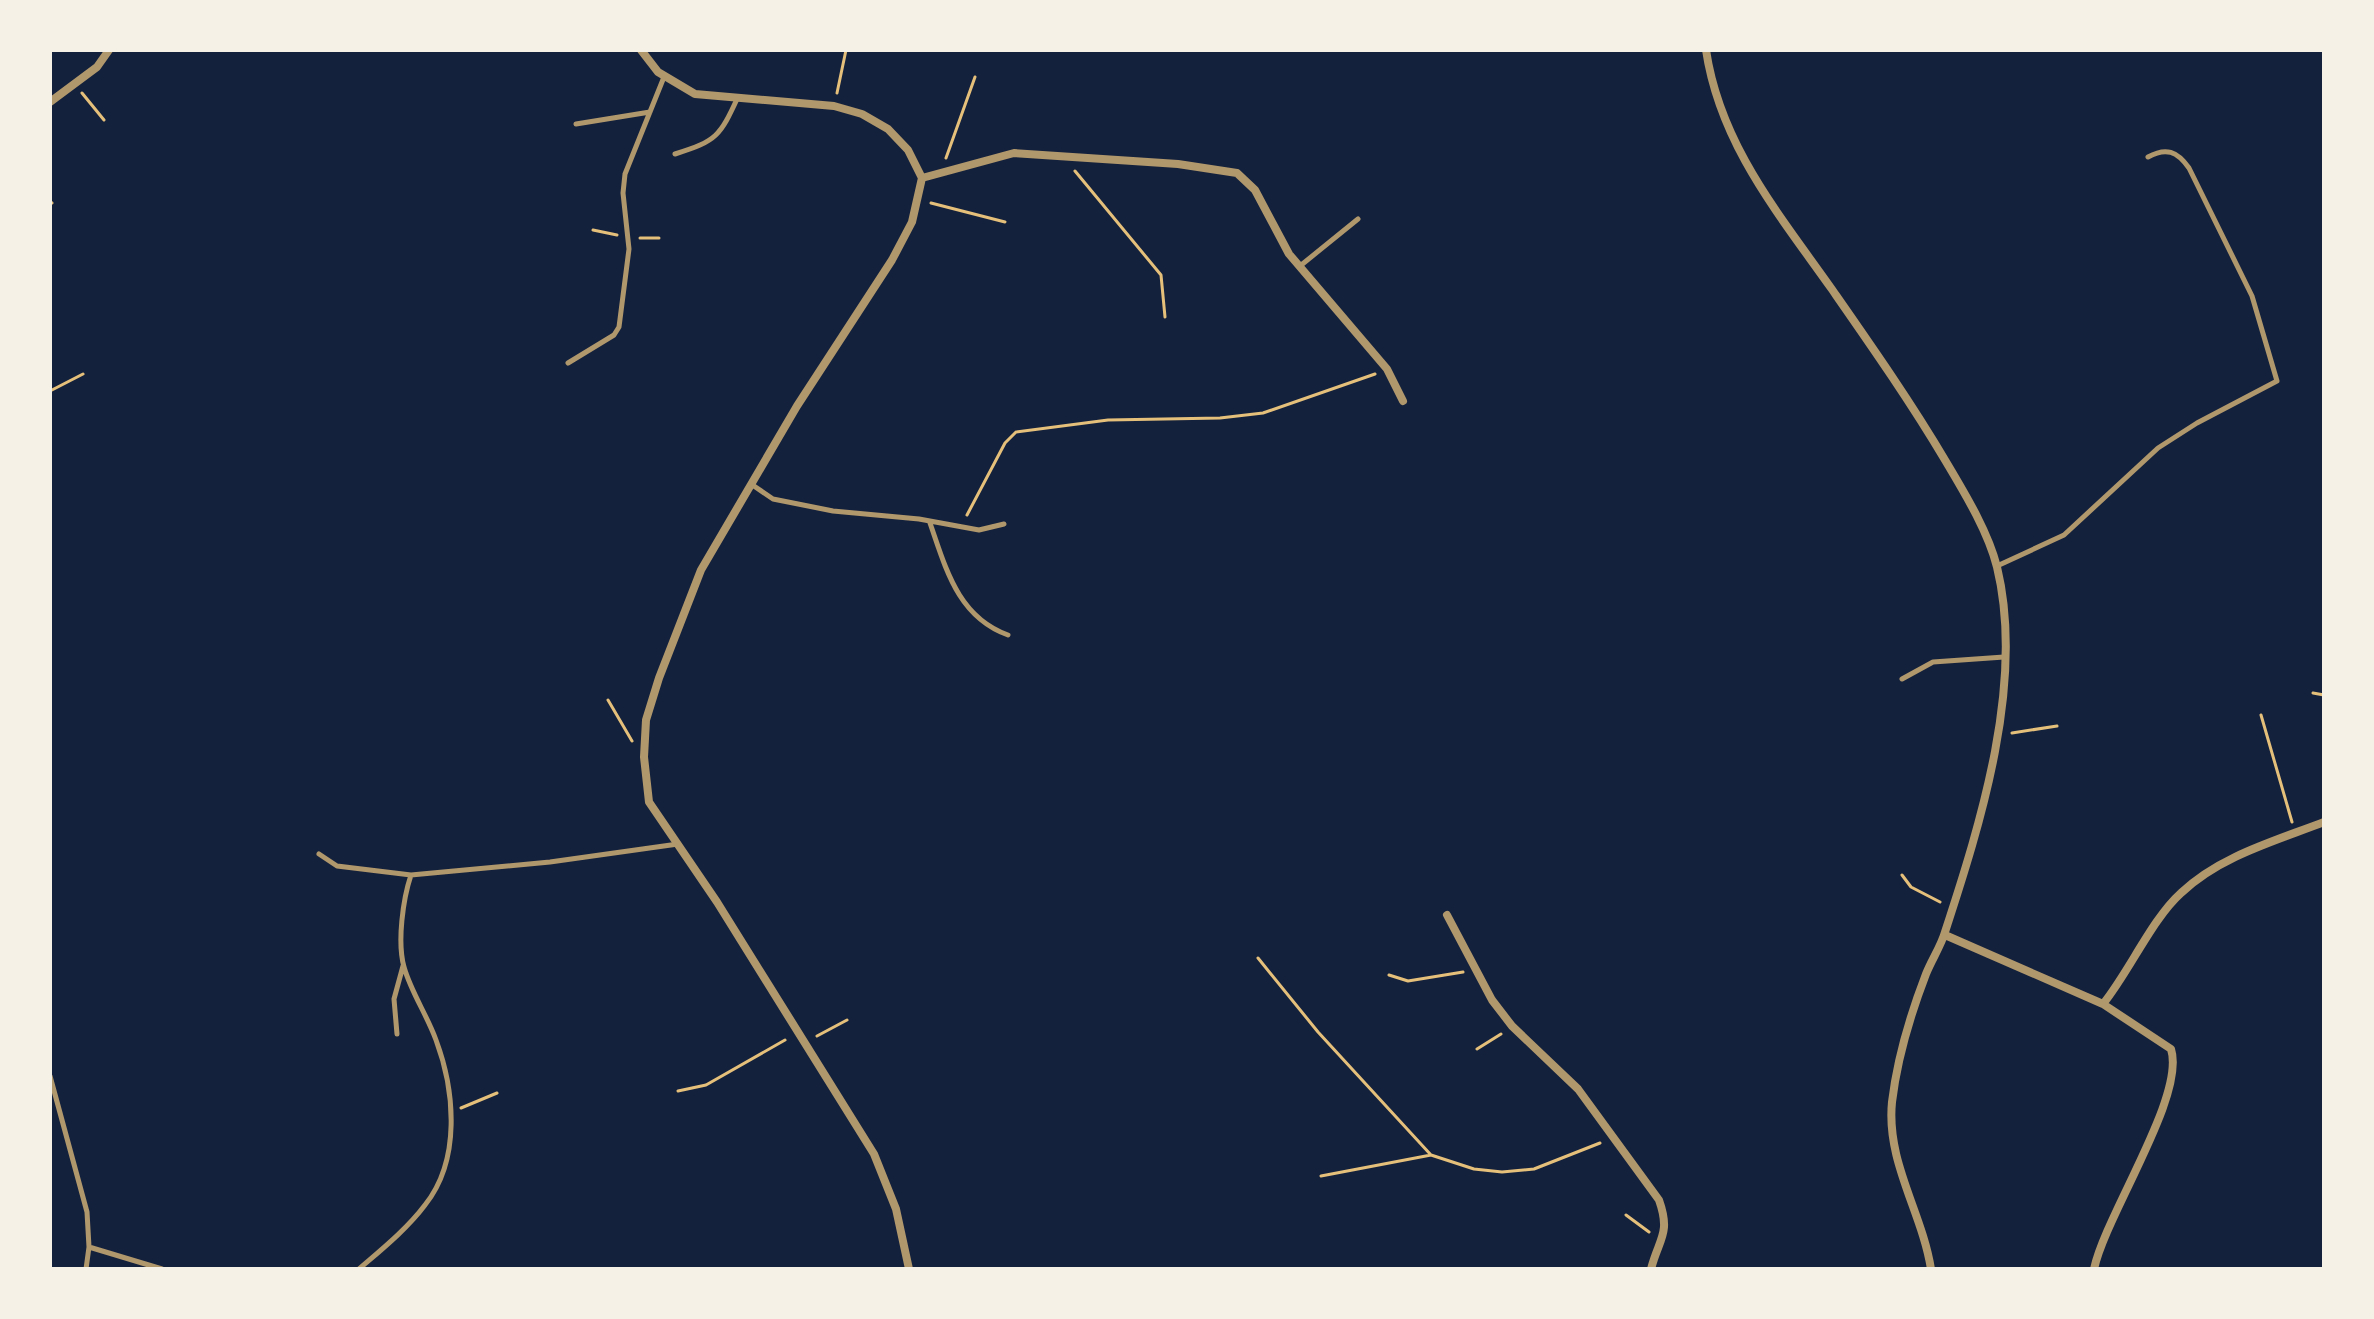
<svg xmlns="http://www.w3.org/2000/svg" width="2374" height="1319" font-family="'PT Sans',sans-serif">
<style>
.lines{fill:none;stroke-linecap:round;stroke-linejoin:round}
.path{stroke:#e5c07b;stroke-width:3}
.service{stroke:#b1986c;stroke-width:5}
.minor{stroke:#b1986c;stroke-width:8}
</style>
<rect width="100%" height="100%" fill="#14213d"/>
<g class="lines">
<path class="path" d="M82,93L104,120
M837,93L846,50
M946,158L975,77
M1075,171L1161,275L1165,317
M50,201L52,203
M931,203L1005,222
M593,230L617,235
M640,238H659
M50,391L83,374
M967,515L1005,443L1016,432L1108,420L1220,418L1263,413L1375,374
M2313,693L2324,695
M608,700L632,741
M2261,715L2292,822
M2012,733L2057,726
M1902,875L1911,887L1940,902
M1258,958L1318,1032L1431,1155
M1389,975L1408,981L1463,972
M817,1036L847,1020
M1477,1049L1501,1034
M678,1091L706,1085L785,1040
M461,1108L497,1093
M1321,1176L1431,1155L1474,1169L1502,1172L1534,1169L1600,1143
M1626,1215L1649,1232"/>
<path class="service" d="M576,124L650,112
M675,154C717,141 720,136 738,97
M1300,266L1358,219
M568,363L614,335L619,327L629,249L623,193L625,174L664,77
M751,484L773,499L833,511L919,519L979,530L1004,524
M930,523C946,569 958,617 1008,635
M1997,566L2064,535L2158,448L2197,423L2277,381L2252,296L2189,168C2177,151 2166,147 2148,157
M1902,679L1933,662L2004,657
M319,854L337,866L411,875
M397,1034L394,999L403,966
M50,1076L87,1212L89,1247L86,1269
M89,1247L162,1269
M359,1269C381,1250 407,1229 425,1205C461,1160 455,1091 436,1040C427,1015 411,992 404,967C397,942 403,899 411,875L550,862L678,844"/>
<path class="minor" d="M641,50L658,72L695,94L834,106L862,114L888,129L908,150L922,178L912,222L892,260L797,406L701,570L659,678L646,720L644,757L649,802L717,902L874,1154L896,1209L909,1269
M1706,50C1720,144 1778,213 1831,288C1870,344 1910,401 1945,460C1964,492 1988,531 1997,567C2025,682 1981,822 1945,932C1941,946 1932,959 1926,974C1911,1013 1897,1060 1892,1102C1886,1162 1922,1212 1931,1269
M50,102L97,67L109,50
M922,178L1014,153L1178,164L1237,173L1255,190L1289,254L1387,369L1403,401
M1447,915L1492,1000L1512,1026L1578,1089L1659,1200C1671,1234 1659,1238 1651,1269
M1945,935L2103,1004C2129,972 2152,919 2181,893C2220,856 2275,841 2324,822
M2094,1269C2106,1214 2186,1096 2171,1049L2103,1004"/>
</g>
<rect width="2374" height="1319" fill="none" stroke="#f6f1e7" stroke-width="104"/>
</svg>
